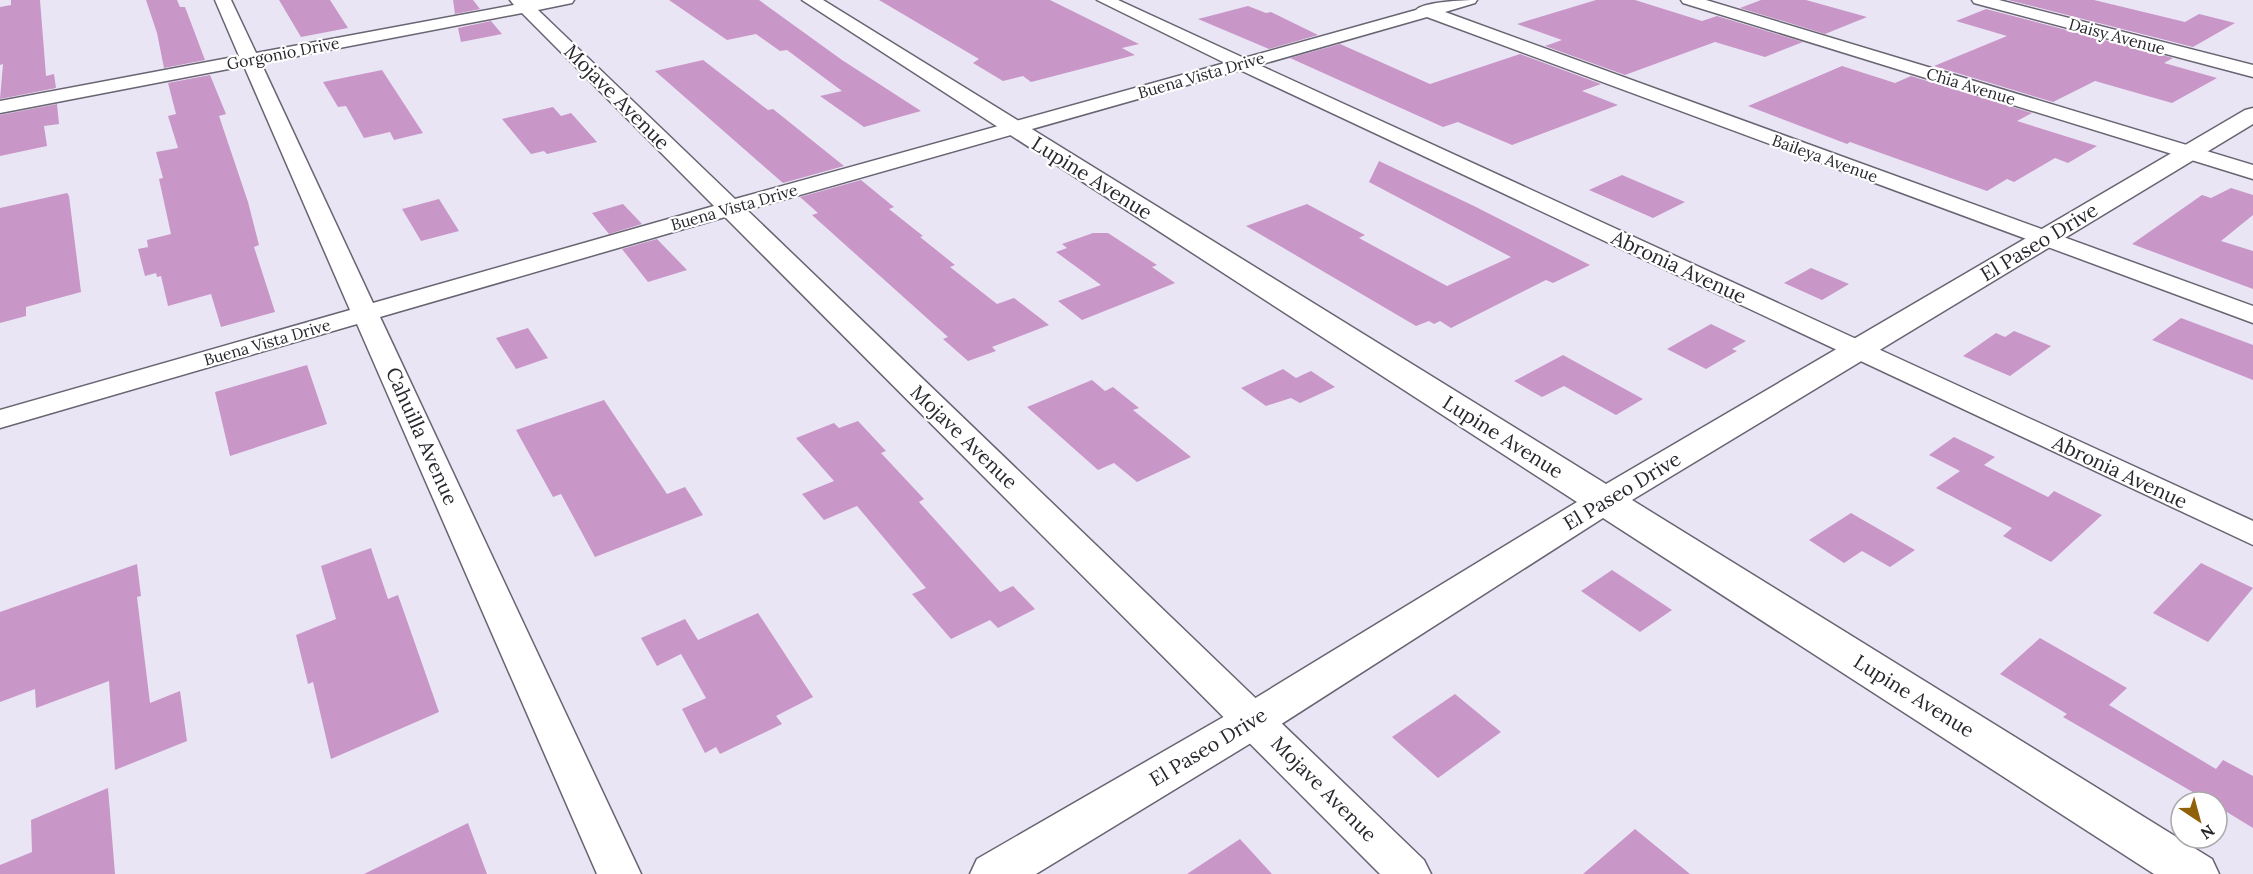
<svg xmlns="http://www.w3.org/2000/svg" width="2253" height="874" font-family="Lora,serif">
<style>
.building{fill:#c996c8}
.lines{fill:none;stroke-linecap:round;stroke-linejoin:round}
.minor-casing{stroke:#686471;stroke-width:3}
.tertiary-casing{stroke:#686471;stroke-width:3}
.minor{fill:#fff;fill-rule:evenodd}
.tertiary{fill:#fff;fill-rule:evenodd}
.labels{text-anchor:middle;stroke-width:4.5;stroke-linejoin:round;paint-order:stroke}
.far-street-label{font-size:16px;fill:#29272d;stroke:#fff}
.street-label{font-size:20px;fill:#29272d;stroke:#fff}
</style>
<rect width="100%" height="100%" fill="#eae5f5"/>
<path class="building" d="M11,0H40L46,76L54,74L56,88L0,99L3,64L0,65V7L11,5Z
M146,0H177L180,7H185L205,60L164,68L157,33Z
M279,0H330L348,28L301,37Z
M453,0H473L480,9L455,14Z
M669,0H759L842,60L921,111L864,127L820,96L842,91L787,50L780,51L756,34L727,40Z
M879,0H1050L1139,44L1122,48L1135,55L1031,82L1023,76L1003,81L973,63L979,59Z
M1596,0H1635L1702,21L1717,16L1803,42L1765,57L1715,42L1625,75L1545,46L1562,40L1517,24Z
M1761,0H1806L1867,17L1825,34L1740,8Z
M2008,0H2094L2185,22L2199,14L2235,23L2193,47Z
M1248,6L1266,13L1271,12L1318,35L1269,49L1198,19Z
M1986,9L2173,58L2164,63L2217,78L2172,103L2095,81L2053,102L1934,66L2007,36L1956,21Z
M491,21L502,34L461,42L458,28Z
M1340,44L1430,84L1520,54L1601,84L1582,91L1618,105L1512,145L1458,122L1443,127L1290,58Z
M703,60L768,110L773,109L844,166L783,183L655,71Z
M1842,66L1895,83L1911,76L2032,113L2017,121L2097,146L2068,163L2055,158L2014,182L2007,179L1987,191L1850,142L1847,144L1748,106Z
M382,70L423,133L394,140L390,132L364,138L346,106L338,107L323,82Z
M210,75L226,114L219,116L248,202L259,245L254,247L275,312L221,327L211,294L168,306L161,276L157,277L156,273L145,276L138,249L148,247L147,240L171,234L159,179L163,178L156,152L178,148L168,116L176,114L168,83Z
M57,104L59,124L44,126L47,146L0,156V115Z
M553,107L561,116L571,113L597,142L547,154L544,151L531,154L502,119Z
M1379,161L1474,206L1590,265L1553,283L1546,280L1451,328L1440,321L1434,324L1429,321L1416,326L1246,226L1307,204L1365,235L1359,238L1447,286L1511,257L1369,182Z
M1622,175L1685,202L1653,218L1589,190Z
M861,180L894,207L889,209L923,236L920,237L955,265L950,267L997,304L1014,298L1049,325L992,347L996,351L968,361L943,339L948,337L812,215L818,213L800,197Z
M2231,188L2253,195V215L2221,241L2253,251V289L2132,244L2202,195L2211,198Z
M67,193L69,196L81,292L26,307V316L0,323V208Z
M439,199L459,231L421,241L402,209Z
M623,204L642,224L609,234L592,213Z
M1093,233H1108L1157,265L1152,267L1175,283L1082,320L1058,301L1101,285L1056,252L1067,248L1062,244Z
M657,239L687,270L648,282L622,249Z
M1811,268L1849,284L1822,300L1784,283Z
M2181,318L2253,345V380L2152,340Z
M1711,324L1746,341L1732,349L1737,351L1706,369L1667,349Z
M528,328L548,358L516,369L496,338Z
M2014,331L2051,346L2010,376L1963,356L1996,333L2005,337Z
M1563,355L1643,399L1616,415L1564,386L1542,397L1514,381Z
M307,365L327,424L230,456L215,392Z
M1283,369L1296,378L1311,371L1335,387L1300,403L1291,398L1266,406L1241,388Z
M1092,380L1105,391L1113,387L1139,408L1133,410L1191,457L1137,482L1114,463L1098,470L1027,407Z
M604,400L667,494L685,487L703,515L595,557L561,494L553,497L516,430Z
M858,421L886,451L881,453L924,499L919,502L1000,592L1013,586L1035,609L998,628L990,620L951,639L912,594L926,588L857,506L824,520L802,494L834,481L796,438L834,423L839,428Z
M1954,437L1995,457L1984,465L2048,497L2054,491L2102,515L2051,562L2003,536L2012,528L1936,488L1960,471L1929,455Z
M1851,513L1915,550L1890,567L1862,551L1844,563L1809,540Z
M371,548L388,599L398,595L439,712L331,759L313,682L308,684L296,635L336,619L321,566Z
M2201,563L2253,588L2208,642L2153,613Z
M137,564L141,596L137,597L150,703L180,691L187,741L115,770L109,681L36,708L35,689L0,702V612Z
M1612,570L1672,610L1640,632L1581,591Z
M758,613L813,697L776,716L782,724L720,754L716,747L705,753L682,709L706,698L681,654L657,666L641,638L685,619L698,640Z
M2040,638L2127,688L2109,705L2216,769L2223,760L2253,776V828L2217,806V802H2210L2063,717L2067,714L2000,674Z
M1455,694L1501,732L1438,778L1392,737Z
M108,788L115,874H0V865L32,852L31,820Z
M468,823L487,874H364Z
M1635,829L1690,874H1583Z
M1240,839L1272,874H1187Z"/>
<g class="lines">
<defs>
<path id="minor" d="M215,0H231L256,53L514,5L510,0H574L572,3L538,10L735,199L1225,63L1097,0H1118L1244,58L1416,10C1423,2 1464,0 1477,0L1475,3L1445,12L2253,306V323L1427,17L1259,65L2253,521V545L1240,70L747,210L1424,860L1431,874H1380L725,217L380,317L641,874H597L357,324L0,428V410L350,310L244,66L0,113V101L239,56ZM522,13L714,206L373,303L261,63Z
M1681,0H1706L2253,165V179L1683,3Z
M1972,0H1999L2253,65V77L1974,3Z"/>
<path id="tertiary" d="M802,0H823L1606,484L2245,110L2253,108V124L1632,500L2212,859L2219,874H2154L1603,518L1269,732L1036,874H970L977,859L1239,708L1577,502Z"/>
</defs>
<use href="#minor" class="minor-casing"/>
<use href="#tertiary" class="tertiary-casing"/>
<use href="#minor" class="minor"/>
<use href="#tertiary" class="tertiary"/>
</g>
<g class="labels">
<g class="far-street-label">
<text transform="translate(2117 36) rotate(15)" y="6">Daisy Avenue</text>
<text transform="translate(283 53) rotate(-11)" y="6">Gorgonio Drive</text>
<text transform="translate(1201 75) rotate(-16)" y="6">Buena Vista Drive</text>
<text transform="translate(1971 86) rotate(17)" y="6">Chia Avenue</text>
<text transform="translate(1825 158) rotate(20)" y="6">Baileya Avenue</text>
<text transform="translate(734 207) rotate(-16)" y="6">Buena Vista Drive</text>
<text transform="translate(267 342) rotate(-16)" y="6">Buena Vista Drive</text>
</g>
<g class="street-label">
<text transform="translate(617 97) rotate(45)" y="7">Mojave Avenue</text>
<text transform="translate(1092 178) rotate(32)" y="7">Lupine Avenue</text>
<text transform="translate(2039 242) rotate(-31)" y="7">El Paseo Drive</text>
<text transform="translate(1679 267) rotate(25)" y="7">Abronia Avenue</text>
<text transform="translate(422 436) rotate(66)" y="7">Cahuilla Avenue</text>
<text transform="translate(964 437) rotate(44)" y="7">Mojave Avenue</text>
<text transform="translate(1503 437) rotate(32)" y="7">Lupine Avenue</text>
<text transform="translate(2120 472) rotate(25)" y="7">Abronia Avenue</text>
<text transform="translate(1622 491) rotate(-31)" y="7">El Paseo Drive</text>
<text transform="translate(1914 696) rotate(32)" y="7">Lupine Avenue</text>
<text transform="translate(1208 747) rotate(-31)" y="7">El Paseo Drive</text>
<text transform="translate(1324 789) rotate(45)" y="7">Mojave Avenue</text>
</g>
</g>
<g transform="translate(2199 820) rotate(144)"><circle r="28" fill="#ffffff" stroke="#a9a9ab" stroke-width="1.5"/>
<path d="M0-4.5L10 22L0 15L-10 22Z" fill="#8f610a"/>
<text y="-9" font-size="16" font-weight="bold" text-anchor="middle" fill="#29272d">N</text>
</g>
</svg>
